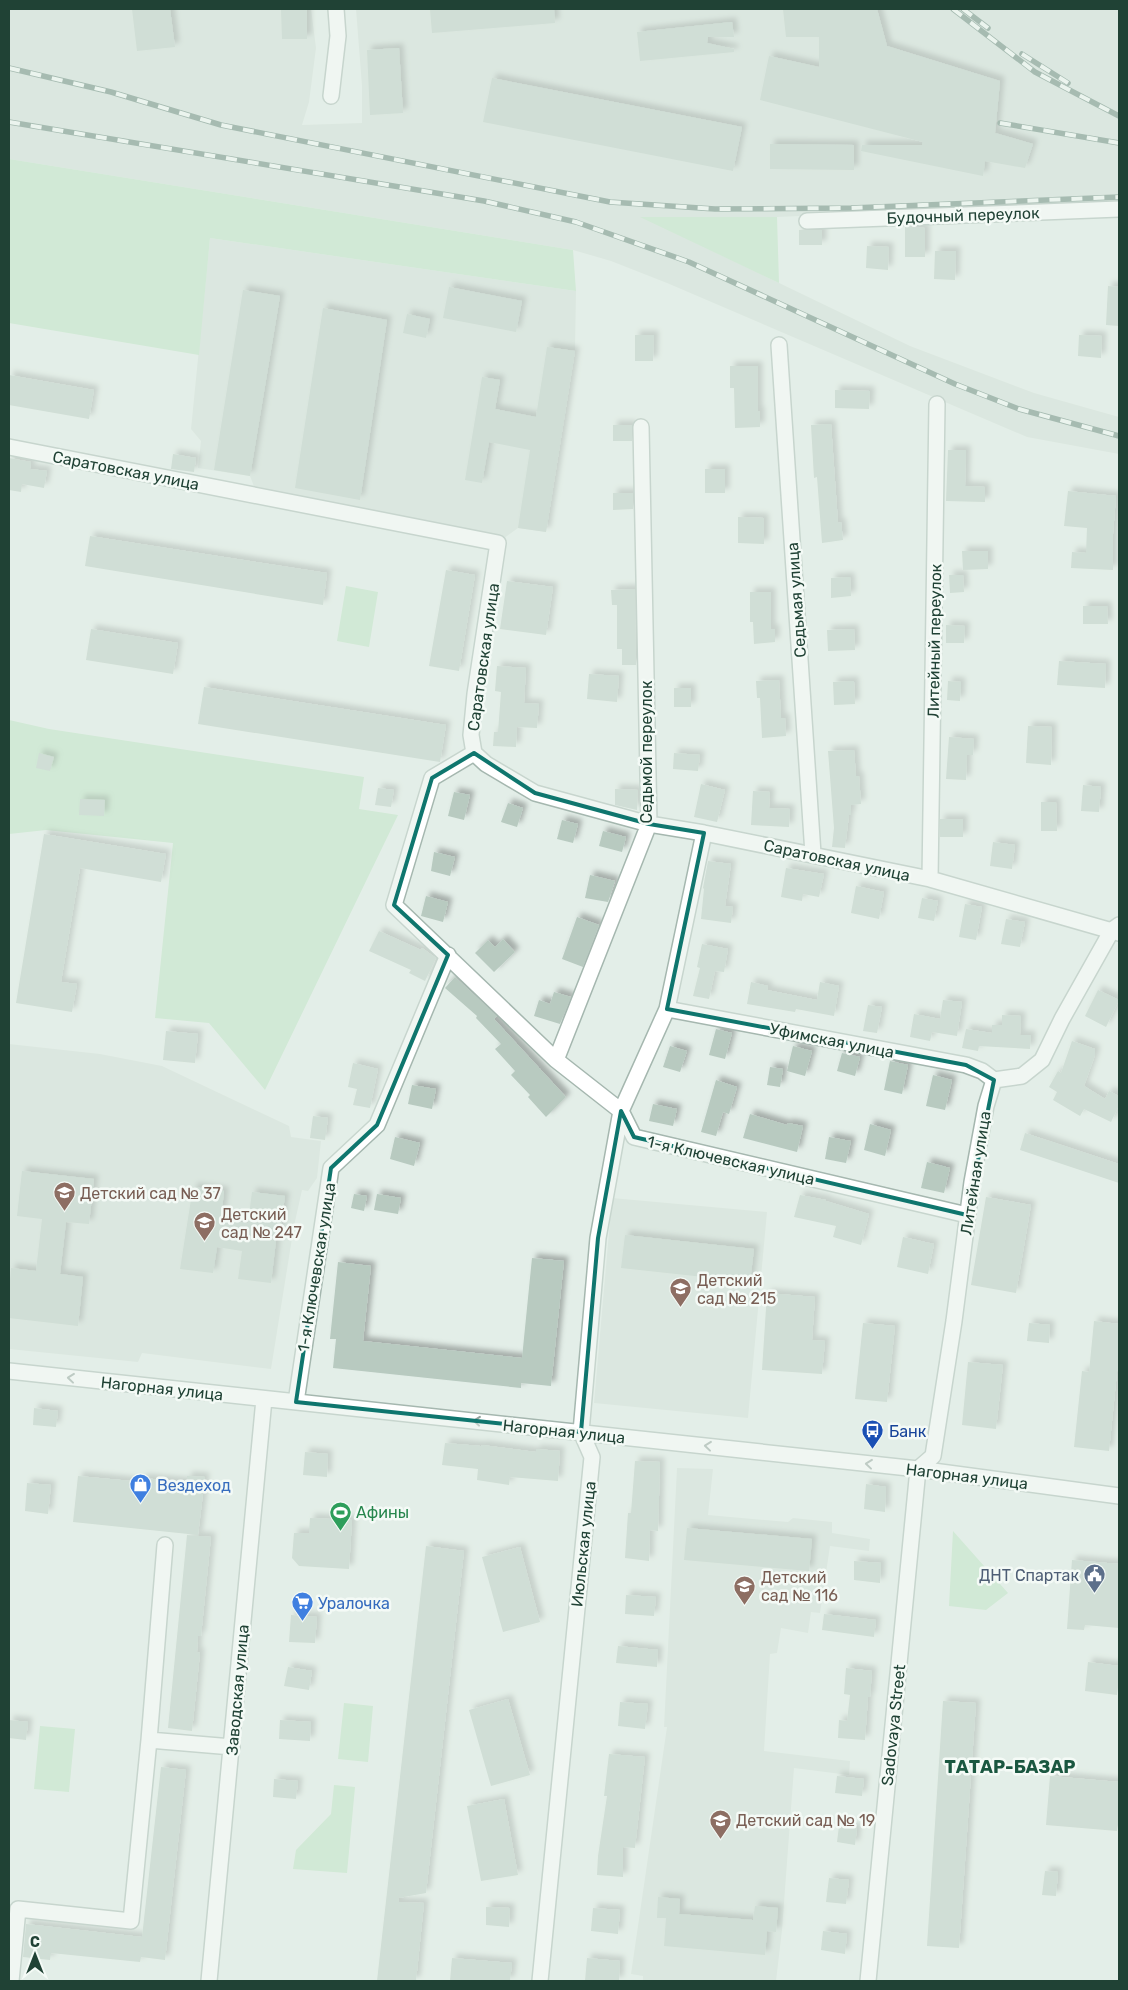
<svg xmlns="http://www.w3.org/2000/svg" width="1128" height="1990" font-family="Rubik,sans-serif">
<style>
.built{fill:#d1ded7}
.green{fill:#bae2c0}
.building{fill:#b8cac0;filter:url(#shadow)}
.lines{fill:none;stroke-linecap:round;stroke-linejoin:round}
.minor-casing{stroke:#a5b7af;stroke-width:18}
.minor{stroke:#fff;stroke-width:15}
.rail-casing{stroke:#5b7d70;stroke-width:5.5}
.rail{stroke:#f4faf6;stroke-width:4;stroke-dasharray:11;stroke-linecap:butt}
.oneway{stroke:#90a09a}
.marked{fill:none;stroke:#0f766e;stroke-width:4;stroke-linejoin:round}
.labels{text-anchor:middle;stroke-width:5;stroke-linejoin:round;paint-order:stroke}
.street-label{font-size:16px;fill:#204235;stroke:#f4faf6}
.education-label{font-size:16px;fill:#785e54;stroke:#f4faf6;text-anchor:start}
.transit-label{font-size:16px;fill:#164399;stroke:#f4faf6;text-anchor:start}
.shop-label{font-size:16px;fill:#366cbe;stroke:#f4faf6;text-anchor:start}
.leisure-label{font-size:16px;fill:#27864d;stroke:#f4faf6;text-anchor:start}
.service-label{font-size:16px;fill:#4e5e75;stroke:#f4faf6;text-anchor:end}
.neighbourhood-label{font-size:18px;font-weight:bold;fill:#1a5740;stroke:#f4faf6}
</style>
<defs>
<filter id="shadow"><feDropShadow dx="4.5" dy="-4.5" stdDeviation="2.5" flood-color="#0004"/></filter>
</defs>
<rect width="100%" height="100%" fill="#e3eee8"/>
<path class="built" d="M9,9H311L316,48L309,102L302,125L362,123V86L356,9H1119V202L777,217H642L910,346L1034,393L1119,417V454L1027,437L667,283L611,261L573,250L9,159Z
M210,238L576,291L575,351L546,532L518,528L503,539L257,494L250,476L198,468L201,441L191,429Z
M9,1044L100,1054L162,1066L289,1126L291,1137L321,1141L317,1178L308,1191L302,1190L294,1226L271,1369L142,1353L138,1362L9,1349Z
M612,1198L767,1212L748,1418L594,1403Z
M677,1468L713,1469L708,1515L788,1522L793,1518L832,1522V1533L870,1539L869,1551L830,1546L820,1613L811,1612L808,1633L781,1628L777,1653L770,1654L764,1751L850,1761L849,1775L794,1768L782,1930L776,1981H643V1976L631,1974L667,1727H664Z"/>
<path class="green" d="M9,159L573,250L576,291L210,238L199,355L9,323Z
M640,217H777L779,283Z
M346,586L378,592L369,647L337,641Z
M9,720L49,729L364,777L359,809L398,815L265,1090L209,1023L155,1018L173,843L46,830L9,834Z
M953,1531L1008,1593L986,1610L949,1606Z
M344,1703L373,1706L368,1762L338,1759Z
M40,1726L75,1729L69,1792L34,1789Z
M334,1785L355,1787L347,1873L293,1869L296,1850L331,1814Z"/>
<path class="building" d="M132,9H170L175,47L137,51Z
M281,9H307V39H282Z
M430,9H554L555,23L432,33Z
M783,9H877L887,46L1000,81L995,133L1033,144L1025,168L985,161L983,176L861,151L862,145H922L923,142L760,100L769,56L819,67V37H786Z
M732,22L734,37H708L707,43L734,49V52L640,61L637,32Z
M399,48L403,113L370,115L367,50Z
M492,78L742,127L733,171L483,122Z
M770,144L854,145V170L770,169Z
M905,227L925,228V257H905Z
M799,230H822V245H799Z
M867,246L889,247L888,270L866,268Z
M935,251H956L955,280L934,279Z
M1108,286L1119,287V326L1106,325Z
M449,287L522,301L516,332L443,318Z
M243,290L280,296L250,476L214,470Z
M323,308L387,320L360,500L295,488Z
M407,314L430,319L426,338L403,333Z
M635,335H654L653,361H635Z
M1079,335L1102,336L1101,358L1078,356Z
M547,347L575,351L546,532L518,528L530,450L489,442L482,483L465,480L482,377L500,380L495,409L536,417Z
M730,366H758V411H760V427L735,428L734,388H730Z
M9,375L94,390L89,419L9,405Z
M835,390L870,391L869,409L835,408Z
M831,424L838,523L841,522L843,540L822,543L817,477L814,478L811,425Z
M613,425H632V441H613Z
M948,450H966L965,486L985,487V502L946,501Z
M173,454L196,458L194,472L171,469Z
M9,458L31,462L30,469L47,471L44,488L22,484L21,492L9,490Z
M705,469H725V493H705Z
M1068,491L1116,496L1113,534V570L1071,568L1072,552L1086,553L1087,528L1064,526Z
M613,493H633V509L613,510Z
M738,517L764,518V544L738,543Z
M90,536L327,573L323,605L85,566Z
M962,551H988V569L963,570Z
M446,570L475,575L459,671L429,666Z
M949,575H963L964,592L950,593Z
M850,577L851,596L831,598V578Z
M507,581L553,587L546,635L500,629Z
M635,589L636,665H622V649H617V605H612L611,590Z
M750,592H771V629H775V642L754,644L753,622H750Z
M1083,606H1107L1108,624H1083Z
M946,625L965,626L964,643H946Z
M91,629L178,643L173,674L86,660Z
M854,629L855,650L828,651L827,630Z
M1059,661L1106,664L1105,688L1057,685Z
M497,666L526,668L524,703L539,704L537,728L517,727L516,747L493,746L494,732H498L501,692L495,691Z
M589,674L619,676L617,702L587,699Z
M779,680L781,718H785L786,736L762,738L760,698H757L756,681Z
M854,681L855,704L834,705L833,682Z
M948,681L961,682L960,701L947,700Z
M204,687L446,725L440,762L198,724Z
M674,688H691V707H674Z
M1028,726L1052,727L1051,765L1026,763Z
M949,737L974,739L973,755H967L966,780L946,779Z
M854,750L856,776H859L861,804L851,805V815H849L845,848L832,847L834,828L828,751Z
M39,753L54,757L50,771L36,768Z
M674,753L700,755L698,771L673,769Z
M701,784L725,790L717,822L694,817Z
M1083,785L1101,787L1099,812L1081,811Z
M378,788L394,790L391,807L375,805Z
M615,789L638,790L637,810L615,805Z
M753,791L770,792L769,808L790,809L789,827L751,825Z
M454,792L470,795L464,820L448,816Z
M80,799L105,800L104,816L79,815Z
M1041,802H1056L1057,831H1041Z
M508,803L523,808L517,827L501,822Z
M940,819H963V837H940Z
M562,820L578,824L573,843L557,839Z
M603,831L626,837L622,852L599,846Z
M44,834L166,854L161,882L80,868L61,982L77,984L72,1012L16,1003Z
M993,842L1015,845L1012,869L990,866Z
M434,852L455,857L450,876L431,871Z
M708,861L731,864L725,906L733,907L731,923L701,919L704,889L703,888Z
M786,868L824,874L819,897L803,894L802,901L781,897Z
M590,875L615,881L608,902L585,898Z
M856,886L884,892L879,919L851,913Z
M426,896L448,902L443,922L421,916Z
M922,898L938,901L934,921L918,918Z
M965,904L982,907L976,940L959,937Z
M577,917L599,925L583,967L562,959Z
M1006,919L1025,922L1020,947L1001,944Z
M379,931L421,950L422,948L436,958L425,981L409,973L411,970L369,951Z
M503,939L515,952L494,972L475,953L488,940L495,947Z
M702,944L728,949L724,972L715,971L709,999L693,996L700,968L697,967Z
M455,977L497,1016L494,1019L566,1097L546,1117L528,1097L530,1095L511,1075L515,1071L495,1049L501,1044L476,1018L477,1016L445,988Z
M751,982L768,986L767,990L817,1000L820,982L839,986L834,1016L796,1009L795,1012L747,1004Z
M1098,990L1119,1000L1106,1027L1085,1016Z
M554,992L571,997L560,1024L534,1016L539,1000L550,1004Z
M943,1000L962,1002L957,1036L932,1032L930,1041L910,1037L914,1014L940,1019Z
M868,1005L882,1007L877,1033L863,1031Z
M1002,1015L1021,1016L1020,1035H1031L1030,1049L979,1046L978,1051L962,1048L966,1029L992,1033V1025H1002Z
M716,1029L732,1033L725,1059L709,1055Z
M166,1031L198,1034L195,1063L163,1060Z
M1072,1041L1095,1049V1055L1084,1086L1105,1099L1109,1091L1119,1096V1105L1111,1122L1084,1109L1080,1116L1053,1100L1057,1092L1049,1087L1058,1071L1061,1073Z
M670,1046L687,1051L680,1072L663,1067Z
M793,1046L812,1051L805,1076L787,1071Z
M842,1053L860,1057L855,1076L837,1071Z
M890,1061L908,1065L902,1094L884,1090Z
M353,1063L378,1069L370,1108L353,1105L357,1089L348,1087Z
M770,1067L783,1069L780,1087L767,1085Z
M933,1075L952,1080L945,1110L926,1106Z
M716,1080L737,1087L729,1114L723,1112L716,1136L701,1132Z
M412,1085L436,1089L432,1109L408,1104Z
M653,1104L677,1109L673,1126L649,1121Z
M750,1114L787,1125L788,1123L803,1126L797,1152L743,1138Z
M313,1116L328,1118L325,1140L310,1138Z
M870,1124L891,1130L885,1156L864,1150Z
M1025,1133L1119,1164V1183L1020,1150Z
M395,1137L420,1143L414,1166L390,1159Z
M829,1137L851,1141L846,1163L825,1159Z
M927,1162L950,1168L944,1193L921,1188Z
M22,1171L94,1179L89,1224L66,1222L60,1274L83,1277L78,1326L9,1318V1291L11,1268L36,1271L42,1219L17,1216Z
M193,1187L224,1191L221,1219L248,1223L252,1192L285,1196L280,1232H277L271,1283L238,1279L242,1251L217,1247L213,1273L180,1269Z
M354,1194L367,1196L364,1211L351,1208Z
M377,1194L401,1198L398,1214L374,1210Z
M800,1195L826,1200V1201L869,1214L861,1245L833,1237L836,1226L794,1217Z
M986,1197L1031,1205L1016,1293L971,1285Z
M625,1235L754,1249L750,1282L621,1268Z
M903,1237L934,1244L928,1274L897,1267Z
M532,1258L564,1261L551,1386L521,1383V1388L333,1368L336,1339H330L338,1262L371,1266L363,1341L522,1358Z
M767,1293L815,1297L812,1340L825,1341L822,1374L762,1370Z
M1094,1321L1119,1324V1352L1109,1451L1074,1447L1082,1371L1089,1372Z
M863,1323L895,1326L887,1402L855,1399Z
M1029,1323L1050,1325L1049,1343L1027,1341Z
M968,1362L1003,1365L996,1429L962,1425Z
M34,1408L58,1411L56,1427L33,1425Z
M445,1443L481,1446L482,1445L536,1452V1449L560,1451L558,1481L510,1477L509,1485L477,1480L478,1469L442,1465Z
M305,1452L328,1454L327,1477L303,1475Z
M635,1461L660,1462L658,1531L650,1530L649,1561L625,1558L628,1513H631Z
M78,1476L142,1482V1478L187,1482V1476L205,1477L198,1535L73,1522Z
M27,1483L51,1485L48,1514L25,1511Z
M866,1484L886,1487L885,1512L864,1509Z
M310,1518L352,1520L349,1569L299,1566L292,1558L294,1533H309Z
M687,1528L812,1539L809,1571L684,1560Z
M187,1535L211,1537L201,1636H198L197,1652L200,1653L192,1731L168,1728Z
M426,1546L464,1551L426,1893L398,1898L399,1902L424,1903L416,1981H377Z
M520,1547L540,1622L503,1632L482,1557Z
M1072,1560L1119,1564V1628L1085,1625L1084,1630L1067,1629Z
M854,1561L881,1563L880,1583L854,1580Z
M626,1595L656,1597L654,1616L625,1614Z
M824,1614L876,1620L874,1637L822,1630Z
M291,1615L317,1617L315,1643L289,1642Z
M618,1646L658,1650L657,1667L616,1663Z
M1088,1662L1119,1666L1117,1695L1085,1691Z
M288,1667L312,1671L309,1690L284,1686Z
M846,1668L872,1671L870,1697H868L865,1740L838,1738L839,1720L847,1721L850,1695L844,1694Z
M508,1699L530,1775L491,1786L469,1710Z
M943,1701L976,1703L959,1948L927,1946Z
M620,1702L648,1704L645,1729L618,1726Z
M9,1720L28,1722L26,1740L9,1738Z
M280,1720L311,1722L310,1741L279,1739Z
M609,1754L645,1757L635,1848L623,1847V1877L597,1875L598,1856L607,1796H604Z
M161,1767L186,1770L165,1960L141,1957L140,1962L51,1953L50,1960L23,1957L26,1924L142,1937Z
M837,1776L864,1779L862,1796L835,1793Z
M1050,1776L1119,1782V1825H1117V1831L1046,1825Z
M274,1779L298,1781L296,1799L273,1797Z
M504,1799L518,1875L481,1881L467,1806Z
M839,1826L857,1828L855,1845L837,1842Z
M1045,1871L1058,1872L1056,1896L1042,1895Z
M829,1878L849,1880L846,1904L826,1902Z
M658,1897L680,1899L679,1914L753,1920L755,1906L778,1908L776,1932L767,1931L765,1955L664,1946L666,1918H657Z
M486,1907L510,1908L509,1927L486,1925Z
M593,1908L620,1910L618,1934L591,1931Z
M823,1931L847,1934L845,1954L821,1950Z
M452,1958L512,1963L510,1981H450Z
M587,1958L620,1961L619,1981H585Z"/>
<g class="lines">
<defs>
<path id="minor" d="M331,96L338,36L336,9
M807,221L1119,209
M779,345L813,854
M9,447L498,543L475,694L471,735L474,753L486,764L535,793L649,824L704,833L930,879L1119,933
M474,753L432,778L394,905L556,1060L621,1111L634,1137L967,1215
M930,879L937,404
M667,1009L966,1065L982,1071L994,1080
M556,1060L649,824L641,427
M9,1371L918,1469L1119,1496
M296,1402L331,1168L377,1125L448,955
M918,1469L933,1456L954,1321L972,1182L986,1106L994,1080L1022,1076L1042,1060L1062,1019L1112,930L1119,925
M149,1740L165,1545
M11,1981L18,1909L131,1921L149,1740L232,1747
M209,1981L264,1399
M540,1981L592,1457L581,1432L598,1238L621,1111L667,1009L704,833
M868,1981L918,1469"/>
</defs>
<use href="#minor" class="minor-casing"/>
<use href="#minor" class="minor"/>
<defs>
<path id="rail" d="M953,9L1035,72L1119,116
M963,9L988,28
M1022,54L1068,83
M9,68L111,92L221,125L610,202L715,209L851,208L1119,197
M9,122L484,201L576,222L689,262L955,384L1019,409L1119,436
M1000,123L1119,143"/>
</defs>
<use href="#rail" class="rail-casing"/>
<use href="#rail" class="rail"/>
</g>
<defs><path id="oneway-chevron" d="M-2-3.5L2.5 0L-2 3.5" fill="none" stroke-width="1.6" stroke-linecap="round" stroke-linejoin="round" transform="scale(1.25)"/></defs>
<g class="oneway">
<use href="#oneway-chevron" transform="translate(71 1378) rotate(-174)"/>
<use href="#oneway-chevron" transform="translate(477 1421) rotate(-174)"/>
<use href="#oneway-chevron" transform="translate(708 1446) rotate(-174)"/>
<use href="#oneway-chevron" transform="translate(869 1464) rotate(-174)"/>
</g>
<path d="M0 0H1128V1990H0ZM474,753L535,793L649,824L704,833L667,1009L966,1065L994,1080L967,1215L634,1137L621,1111L598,1238L581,1432L296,1402L331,1168L377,1125L448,955L394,905L432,778Z" fill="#e3eee8" fill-opacity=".55" fill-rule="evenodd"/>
<path class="marked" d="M474,753L535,793L649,824L704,833L667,1009L966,1065L994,1080L967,1215L634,1137L621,1111L598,1238L581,1432L296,1402L331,1168L377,1125L448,955L394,905L432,778Z"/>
<defs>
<symbol id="school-pin" viewBox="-11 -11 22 30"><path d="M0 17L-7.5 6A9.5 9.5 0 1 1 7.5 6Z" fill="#8d6e63" stroke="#f4faf6"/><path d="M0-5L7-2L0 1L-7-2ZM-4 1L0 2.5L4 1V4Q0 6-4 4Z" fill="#fff"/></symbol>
<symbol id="bus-pin" viewBox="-11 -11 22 30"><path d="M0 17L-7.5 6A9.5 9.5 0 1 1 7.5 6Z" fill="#1a4fb4" stroke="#f4faf6"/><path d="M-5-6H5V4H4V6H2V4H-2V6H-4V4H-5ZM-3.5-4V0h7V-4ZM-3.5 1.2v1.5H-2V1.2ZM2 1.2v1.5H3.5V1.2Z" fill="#fff"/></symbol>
<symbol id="shop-pin" viewBox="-11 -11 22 30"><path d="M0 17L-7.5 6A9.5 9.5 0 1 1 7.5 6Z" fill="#3f7fe0" stroke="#f4faf6"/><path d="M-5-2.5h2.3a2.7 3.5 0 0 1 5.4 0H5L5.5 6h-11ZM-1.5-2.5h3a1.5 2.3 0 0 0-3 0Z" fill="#fff"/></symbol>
<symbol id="stadium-pin" viewBox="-11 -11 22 30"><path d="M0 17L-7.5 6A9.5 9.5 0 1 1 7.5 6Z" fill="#2e9e5b" stroke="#f4faf6"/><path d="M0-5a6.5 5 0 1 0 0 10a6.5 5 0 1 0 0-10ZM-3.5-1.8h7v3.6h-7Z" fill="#fff"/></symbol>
<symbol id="civic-pin" viewBox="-11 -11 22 30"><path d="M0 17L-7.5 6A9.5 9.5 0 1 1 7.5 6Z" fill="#5c6f8a" stroke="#f4faf6"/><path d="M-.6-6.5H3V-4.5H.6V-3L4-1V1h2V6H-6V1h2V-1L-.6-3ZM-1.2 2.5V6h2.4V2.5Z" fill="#fff"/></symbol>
<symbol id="supermarket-pin" viewBox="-11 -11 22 30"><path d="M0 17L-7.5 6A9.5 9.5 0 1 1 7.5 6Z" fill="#3f7fe0" stroke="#f4faf6"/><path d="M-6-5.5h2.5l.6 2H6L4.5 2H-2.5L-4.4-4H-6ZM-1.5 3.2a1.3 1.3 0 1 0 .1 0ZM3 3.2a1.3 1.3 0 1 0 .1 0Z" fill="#fff"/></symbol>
</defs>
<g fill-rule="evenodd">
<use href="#school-pin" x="52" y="1180" width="25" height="34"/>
<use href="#school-pin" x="192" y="1210" width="25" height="34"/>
<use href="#school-pin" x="668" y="1276" width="25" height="34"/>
<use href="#bus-pin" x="860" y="1418" width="25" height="34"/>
<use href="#shop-pin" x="128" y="1472" width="25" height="34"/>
<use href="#stadium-pin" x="328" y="1500" width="25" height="34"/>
<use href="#civic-pin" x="1082" y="1562" width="25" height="34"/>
<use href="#school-pin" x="732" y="1574" width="25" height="34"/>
<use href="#supermarket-pin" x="290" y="1590" width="25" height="34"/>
<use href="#school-pin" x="708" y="1808" width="25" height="34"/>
</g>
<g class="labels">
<g class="street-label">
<text transform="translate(963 215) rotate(-2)" y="6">Будочный переулок</text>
<text transform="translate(126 470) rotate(11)" y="6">Саратовская улица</text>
<text transform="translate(796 600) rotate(-94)" y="6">Седьмая улица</text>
<text transform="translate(934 641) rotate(-89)" y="6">Литейный переулок</text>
<text transform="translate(483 657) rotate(-82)" y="6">Саратовская улица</text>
<text transform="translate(646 752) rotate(-90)" y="6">Седьмой переулок</text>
<text transform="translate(837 860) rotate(12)" y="6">Саратовская улица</text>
<text transform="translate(832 1040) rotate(11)" y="6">Уфимская улица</text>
<text transform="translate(731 1160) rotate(13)" y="6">1-я Ключевская улица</text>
<text transform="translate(975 1173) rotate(-81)" y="6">Литейная улица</text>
<text transform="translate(316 1267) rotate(-81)" y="6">1-я Ключевская улица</text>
<text transform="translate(162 1388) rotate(6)" y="6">Нагорная улица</text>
<text transform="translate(564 1431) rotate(6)" y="6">Нагорная улица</text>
<text transform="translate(967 1476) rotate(7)" y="6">Нагорная улица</text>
<text transform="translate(583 1544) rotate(-84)" y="6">Июльская улица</text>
<text transform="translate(237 1690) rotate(-85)" y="6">Заводская улица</text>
<text transform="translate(893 1725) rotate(-84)" y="6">Sadovaya Street</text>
</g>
<g class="education-label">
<text x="80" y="1199">Детский сад № 37</text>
<text x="221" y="1220">Детский<tspan x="221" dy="18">сад № 247</tspan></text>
<text x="697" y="1286">Детский<tspan x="697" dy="18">сад № 215</tspan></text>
<text x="761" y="1583">Детский<tspan x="761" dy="18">сад № 116</tspan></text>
<text x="736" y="1826">Детский сад № 19</text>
</g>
<g class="transit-label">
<text x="889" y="1437">Банк</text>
</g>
<g class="shop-label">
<text x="157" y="1491">Вездеход</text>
<text x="318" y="1609">Уралочка</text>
</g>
<g class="leisure-label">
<text x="356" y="1518">Афины</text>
</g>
<g class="service-label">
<text x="1079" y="1581">ДНТ Спартак</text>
</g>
<g class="neighbourhood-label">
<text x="1010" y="1773">ТАТАР-БАЗАР</text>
</g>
</g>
<rect width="1128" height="1990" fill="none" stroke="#204235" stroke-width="20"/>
<g transform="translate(35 1955)" stroke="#f4faf6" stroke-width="4" paint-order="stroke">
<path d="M0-4L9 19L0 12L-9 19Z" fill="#204235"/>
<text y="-8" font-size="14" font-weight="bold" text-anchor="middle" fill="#204235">С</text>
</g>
</svg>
